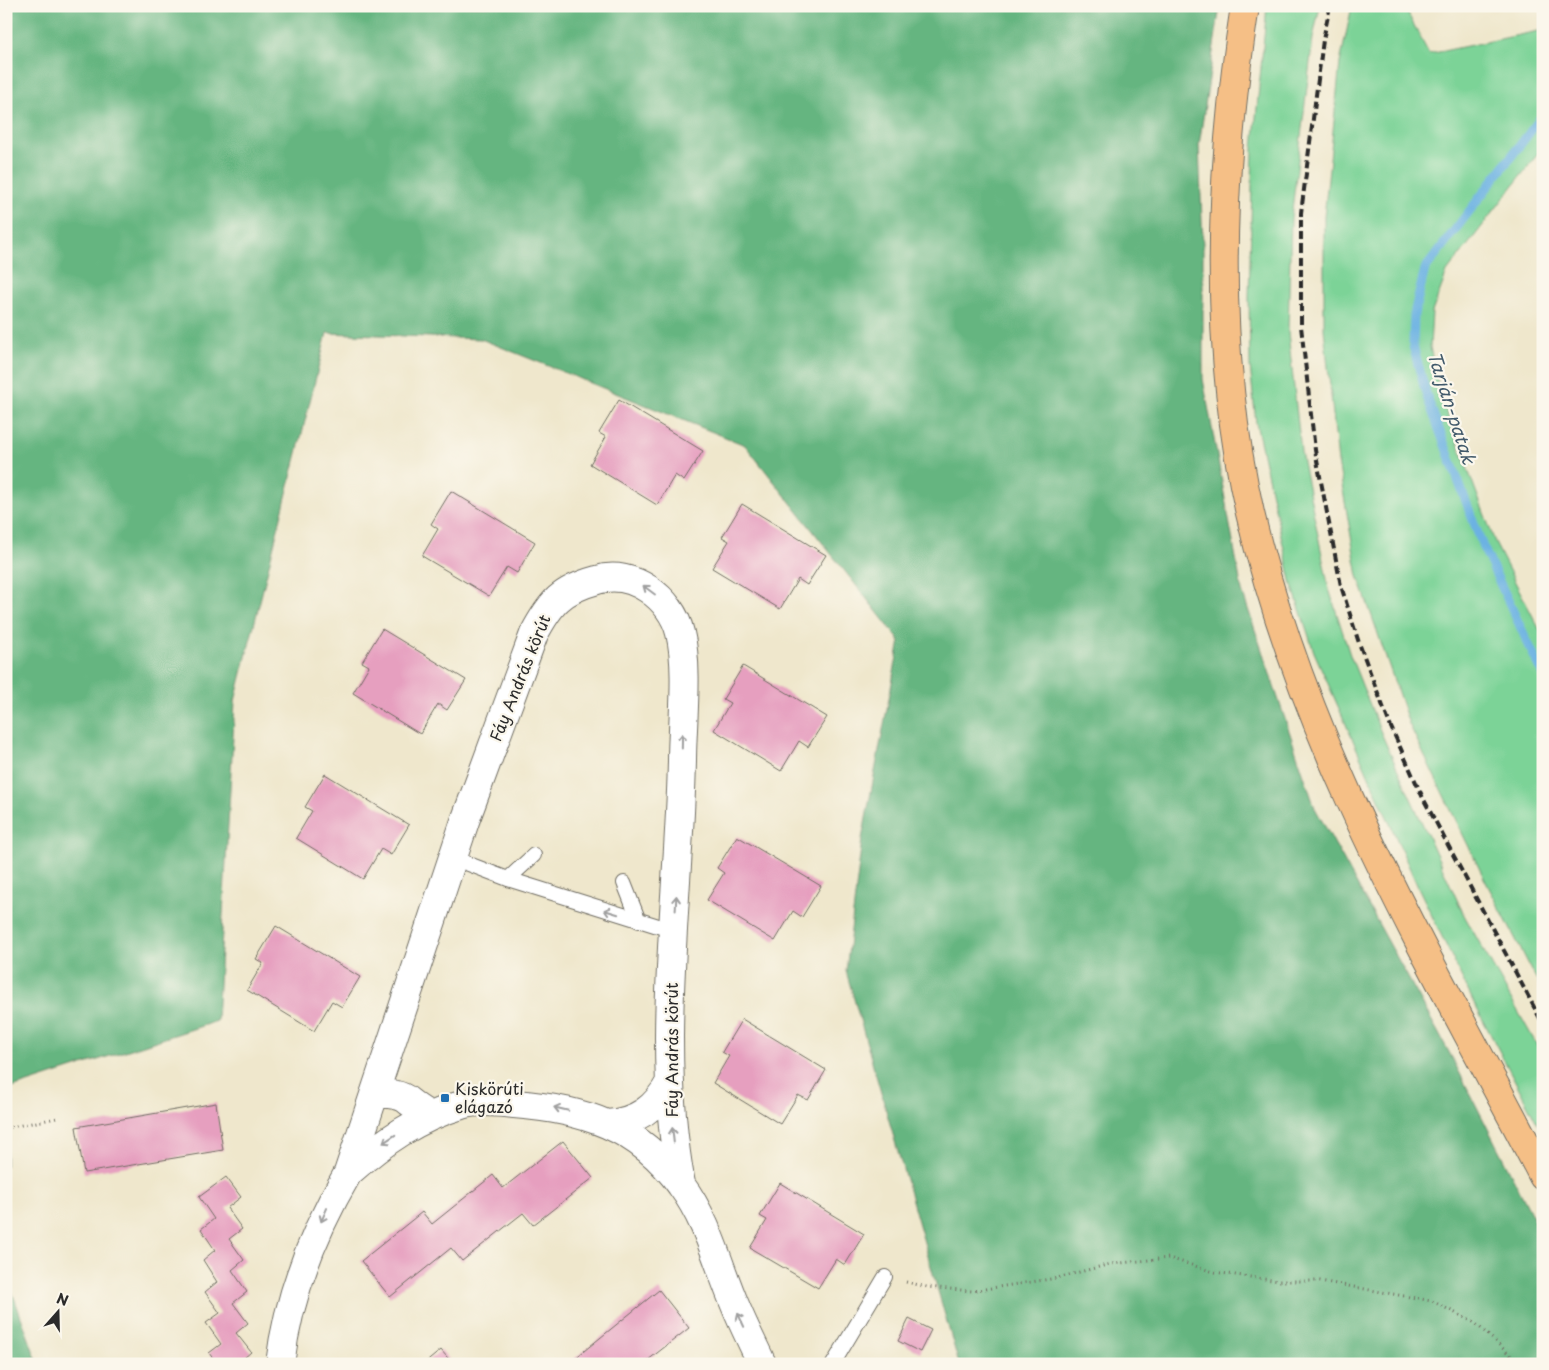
<svg xmlns="http://www.w3.org/2000/svg" width="1549" height="1370" font-family="'Playpen Sans',sans-serif">
<style>
.green{fill:#7cd397;stroke:#547f61}
.forest{fill:#65b580;stroke:#487056}
.lines{fill:none;stroke-linecap:round;stroke-linejoin:round}
.stream{stroke:#6cb2e2;stroke-width:9}
.building{fill:#e69fbf}
.service-casing{stroke:#706d63;stroke-width:16}
.minor-casing{stroke:#706d63;stroke-width:30}
.primary-casing{stroke:#706d63;stroke-width:30}
.path{stroke:#706d63;stroke-width:3;stroke-dasharray:1 4;stroke-linecap:butt}
.service{stroke:#fff;stroke-width:14}
.minor{stroke:#fff;stroke-width:28}
.primary{stroke:#f5bf86;stroke-width:28}
.rail{stroke:#2b2b2b;stroke-width:4;stroke-dasharray:8 4;stroke-linecap:butt}
.oneway{stroke:#a0a0a0}
.poi-dot{fill:#1f6fb2;stroke:#fbf7ec;stroke-width:2}
.labels{text-anchor:middle;stroke-width:4.5;stroke-linejoin:round;paint-order:stroke}
.street-label{font-size:16px;fill:#2b2b2b;stroke:#fbf7ec}
.poi-label{font-size:16px;fill:#2b2b2b;stroke:#fbf7ec;text-anchor:start}
.water-label{font-size:18px;font-style:italic;fill:#425a6b;stroke:#fbf7ec}
</style>
<rect width="100%" height="100%" fill="#fbf7ec"/>
<filter id="ink" filterUnits="userSpaceOnUse"><feTurbulence type="fractalNoise" baseFrequency=".02" numOctaves="2"/><feDisplacementMap in="SourceGraphic" scale="10" xChannelSelector="R" yChannelSelector="G"/><feConvolveMatrix kernelMatrix="1 2 1 2 8 2 1 2 1" color-interpolation-filters="sRGB"/></filter>
<filter id="wash" filterUnits="userSpaceOnUse"><feTurbulence type="fractalNoise" baseFrequency=".0096" numOctaves="4" result="noise"/><feDisplacementMap in="SourceGraphic" scale="20" xChannelSelector="R" yChannelSelector="G"/><feGaussianBlur stdDeviation="1.12" result="paint"/><feColorMatrix in="noise" values="0 0 0 0 0 0 0 0 0 0 0 0 0 0 0 0 0 1.4 0 .05"/><feComposite in="paint" operator="in"/></filter>
<g filter="url(#wash)">
<rect width="100%" height="100%" fill="#efe7cc"/>
<path class="green" d="M1267,6H1320L1313,38L1291,218L1288,332L1301,452L1329,589L1350,655L1382,735L1464,915L1543,1056V1134L1474,1003L1417,885L1314,652L1292,585L1256,423L1250,366L1249,296L1253,148Z
M1352,6H1404L1429,54L1543,30V147L1447,272L1432,312L1430,347L1440,395L1496,545L1543,636V992L1485,880L1409,724L1358,576L1338,462L1324,329V217L1340,63Z"/>
<path class="forest" d="M6,6H1220L1199,145L1203,247V379L1242,591L1315,808L1450,1054L1543,1237V1364H959L846,971L862,839L900,641L745,445L481,339L327,333L235,701L217,1021L9,1089L6,1167Z
M6,1275L38,1364H6Z"/>
<g class="lines">
<path class="stream" d="M1543,115L1425,269L1414,314L1413,346L1427,397L1483,547L1543,675"/>
</g>
<g id="blocks">
<path class="building" d="M619,400L703,451L684,481L675,475L657,505L590,464L606,437L599,433Z
M451,491L535,542L517,573L507,567L489,596L422,556L438,529L431,524Z
M742,504L826,555L807,585L798,579L780,609L712,568L729,541L722,537Z
M382,629L466,680L447,710L438,704L420,734L353,693L369,666L362,662Z
M743,666L827,717L808,747L799,741L781,771L714,730L730,703L723,699Z
M325,774L409,825L391,855L381,849L363,879L296,838L312,811L305,807Z
M737,836L821,886L802,917L793,911L775,941L707,900L724,873L717,868Z
M276,926L360,977L342,1007L332,1001L314,1031L247,990L263,963L256,959Z
M742,1019L826,1070L808,1100L798,1095L780,1124L713,1083L729,1056L722,1052Z
M216,1103L223,1150L84,1173L76,1127Z
M563,1141L593,1178L533,1225L523,1213L462,1261L451,1248L390,1297L361,1261L422,1212L432,1224L493,1175L503,1188Z
M226,1177L241,1197L227,1208L242,1229L229,1239L244,1260L232,1270L247,1292L233,1303L248,1323L236,1333L251,1352L237,1364H217L209,1353L221,1344L206,1323L220,1313L205,1292L217,1282L203,1260L215,1250L201,1229L214,1219L199,1197Z
M780,1183L864,1234L845,1265L836,1259L818,1288L750,1248L767,1220L760,1216Z
M659,1290L689,1328L643,1364H568Z
M909,1319L931,1330L920,1352L898,1341Z
M441,1350L453,1364H424Z"/>
</g>
</g>
<g filter="url(#ink)">
<use href="#blocks" fill-opacity="0" stroke="#706d63" stroke-width="1"/>
<g class="lines">
<defs>
<path id="service" d="M453,858L508,879L674,931
M508,879L534,855
M624,883L639,921
M833,1364L885,1277"/>
<path id="minor" d="M375,1093C385,1094 399,1093 407,1100C416,1107 421,1112 432,1116
M607,1124C637,1122 656,1108 670,1082
M349,1172C383,1142 417,1118 461,1105C476,1100 498,1102 514,1104C582,1109 639,1126 681,1185C708,1221 718,1265 735,1305C743,1325 753,1344 762,1364
M280,1364C288,1297 314,1231 348,1173L465,821L534,634C551,602 561,590 597,580C632,569 672,598 680,633C689,669 682,723 682,761C679,901 655,1045 681,1184"/>
<path id="primary" d="M1245,6C1219,173 1212,347 1250,513C1304,749 1432,963 1543,1176"/>
</defs>
<use href="#service" class="service-casing"/>
<use href="#minor" class="minor-casing"/>
<use href="#primary" class="primary-casing"/>
<path class="path" d="M6,1128L57,1118
M906,1282L927,1287L972,1291L1057,1278L1110,1264L1169,1258L1214,1272L1279,1281H1320L1432,1301L1475,1323L1520,1364"/>
<use href="#service" class="service"/>
<use href="#minor" class="minor"/>
<use href="#primary" class="primary"/>
<path class="rail" d="M1330,6L1323,40L1301,213V326L1315,450L1341,586L1359,643L1390,725L1423,798L1543,1024"/>
</g>
<defs><path id="oneway-shaft" d="M-6 0H5M1.5-3L5.5 0L1.5 3" fill="none" stroke-width="1.6" stroke-linecap="round" stroke-linejoin="round" transform="scale(1.25)"/></defs>
<g class="oneway">
<use href="#oneway-shaft" transform="translate(649 590) rotate(-143)"/>
<use href="#oneway-shaft" transform="translate(682 741) rotate(-89)"/>
<use href="#oneway-shaft" transform="translate(676 903) rotate(-87)"/>
<use href="#oneway-shaft" transform="translate(611 912) rotate(-163)"/>
<use href="#oneway-shaft" transform="translate(561 1109) rotate(-167)"/>
<use href="#oneway-shaft" transform="translate(673 1135) rotate(-96)"/>
<use href="#oneway-shaft" transform="translate(389 1139) rotate(147)"/>
<use href="#oneway-shaft" transform="translate(324 1215) rotate(114)"/>
<use href="#oneway-shaft" transform="translate(741 1320) rotate(-115)"/>
</g>
</g>
<rect class="poi-dot" x="440" y="1093" width="10" height="10" rx="2.5"/>
<g class="labels">
<g class="street-label">
<text transform="translate(520 678) rotate(-68)" y="6">Fáy András körút</text>
<text transform="translate(672 1050) rotate(-90)" y="6">Fáy András körút</text>
</g>
<g class="poi-label">
<text x="455" y="1095">Kiskörúti<tspan x="455" dy="18">elágazó</tspan></text>
</g>
<g class="water-label">
<text transform="translate(1451 408) rotate(72)" y="6">Tarján-patak</text>
</g>
</g>
<rect width="1549" height="1370" fill="none" stroke="#fbf7ec" stroke-width="25"/>
<g transform="translate(58 1312) rotate(20)" stroke="#fbf7ec" stroke-width="4" paint-order="stroke">
<path d="M0-4L9 19L0 12L-9 19Z" fill="#2b2b2b"/>
<text y="-8" font-size="14" font-weight="bold" text-anchor="middle" fill="#2b2b2b">N</text>
</g>
</svg>
